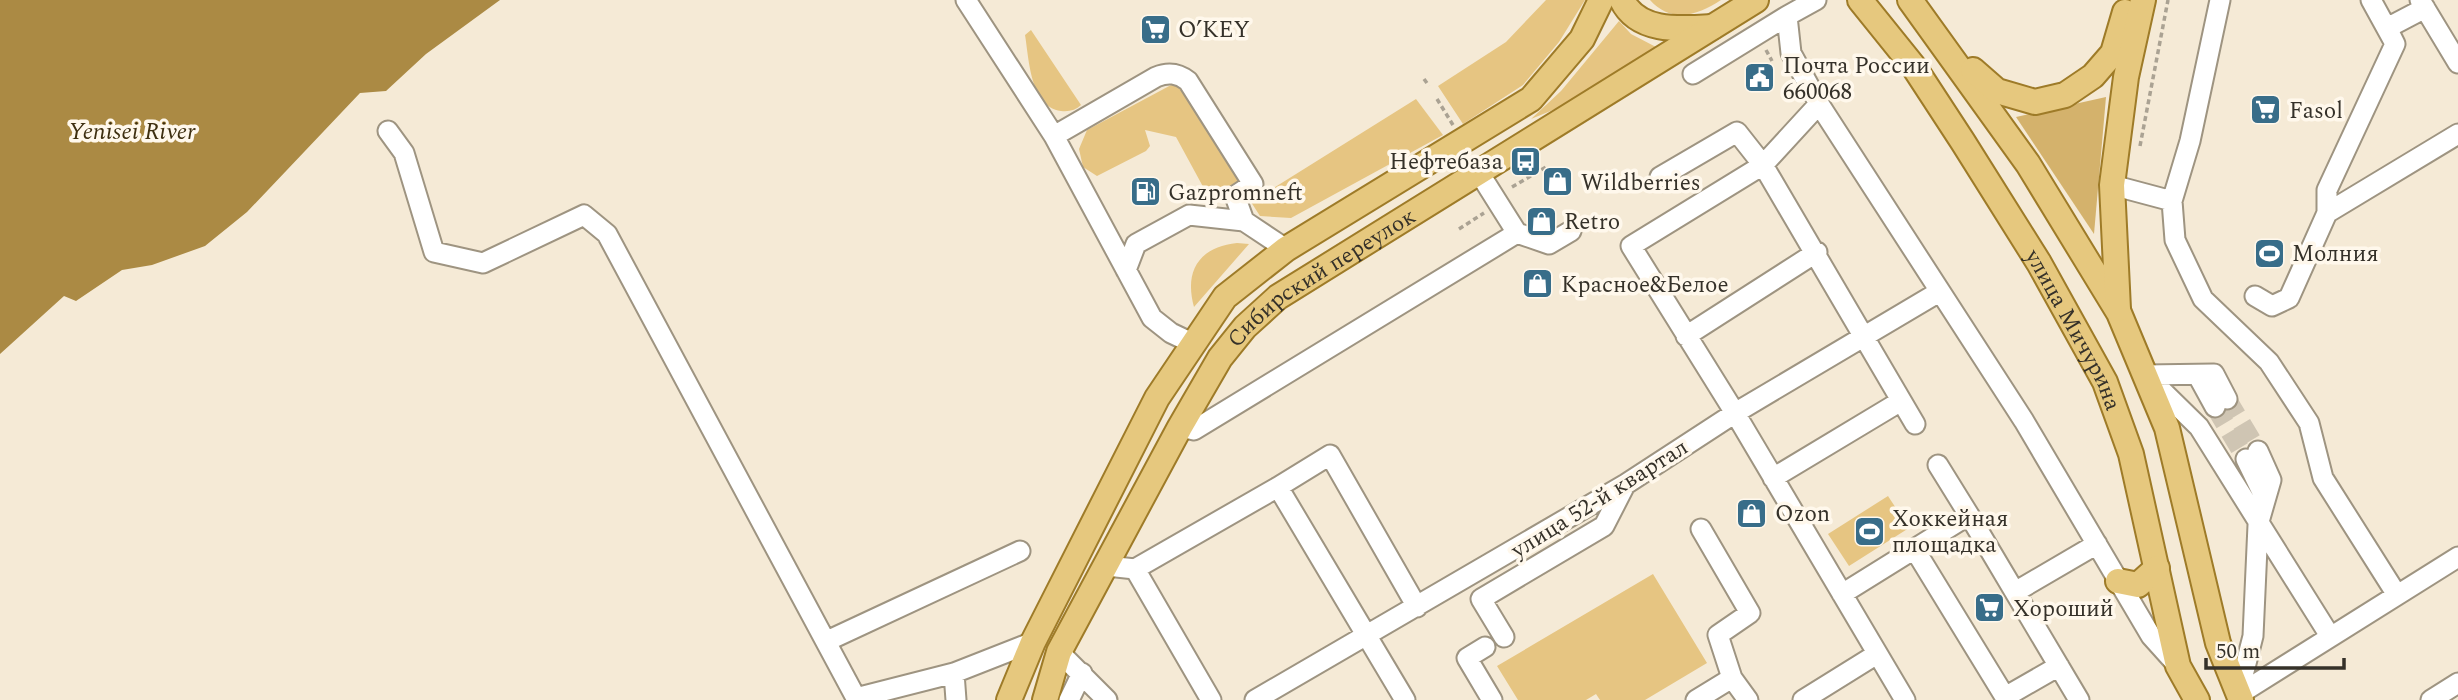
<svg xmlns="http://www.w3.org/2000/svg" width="2458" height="700" font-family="Spectral,serif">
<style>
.green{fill:#e6c582}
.forest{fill:#d4b26c}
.water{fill:#ab8a44}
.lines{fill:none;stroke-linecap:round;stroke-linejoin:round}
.minor-tunnel{stroke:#cfc5b3;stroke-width:19;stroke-dasharray:19 10;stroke-linecap:butt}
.minor-casing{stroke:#9e9481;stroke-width:23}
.major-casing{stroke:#9e7b28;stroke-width:28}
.path{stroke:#aaa293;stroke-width:3.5;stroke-dasharray:5 3.5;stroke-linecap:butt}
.minor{stroke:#fff;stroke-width:19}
.major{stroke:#e6c87e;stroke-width:24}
.labels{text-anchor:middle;stroke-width:7;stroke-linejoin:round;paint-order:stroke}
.poi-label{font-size:23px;fill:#353129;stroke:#fff8ec;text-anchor:start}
.street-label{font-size:23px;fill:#353129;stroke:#fff8ec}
.water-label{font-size:24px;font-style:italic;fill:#3e2f10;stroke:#fff8ec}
</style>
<rect width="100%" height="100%" fill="#f5ead6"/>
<path class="green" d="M1546,0H1585L1559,42L1523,85L1463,124L1438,86L1506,42Z
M1650,0H1721C1699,15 1671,24 1650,0Z
M1619,21L1631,34L1656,47L1587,96L1531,119L1561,91Z
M1031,30L1081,105C1076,110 1069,112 1061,111C1030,107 1029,58 1025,35Z
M1173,84L1182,88L1241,185L1219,195L1207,194L1176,137L1145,130L1150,146L1146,151L1097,176L1083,167L1079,149L1087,130Z
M1416,99L1443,135L1291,218L1260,216L1251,202Z
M1237,243L1249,244L1194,307C1184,271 1199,247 1237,243Z
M1888,496L1909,528L1849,566L1828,534Z
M1653,574L1707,663L1645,700H1600L1596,694L1586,700H1518L1497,666Z"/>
<path class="forest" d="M2106,97L2094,234L2016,117Z"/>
<path class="water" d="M0,0H500L426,54L386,91L360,93L247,212L205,246L152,265L122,270L76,301L64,296L0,354Z"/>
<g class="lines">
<path class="minor-tunnel" d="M2227,399L2258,451
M2215,407L2246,459"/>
<defs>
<path id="minor" d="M966,0L1054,136L1152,318L1171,333L1192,343
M1816,0L1787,16L1791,53L1819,104L2024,421L2151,636L2178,666
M2371,0L2393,40
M2420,0L2458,63
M1693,74L1787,16
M1819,104L1763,165L1915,424
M388,131L404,153L434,252L483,263L584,215L607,234L856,698L954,673L1033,642
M1054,136L1156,77C1168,72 1178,73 1188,81L1253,184L1235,196L1244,221
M1660,177L1737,132L1763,165L1631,246L1735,413L1905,700
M2112,185L2172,201L2190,141L2220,0
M2172,201L2175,240L2203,299L2269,362L2309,423L2323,478L2397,595
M2327,213L2458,134
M1517,233L1549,244L1571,231
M1126,270L1136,244L1189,215L1244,221L1286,249
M2255,296L2272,306L2289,298L2327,213V190L2395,44L2387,28L2425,8
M1686,336L1817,252
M2145,375L2214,374L2227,399
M2198,376L2215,407
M2149,378L2199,427L2330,636
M1180,427L1194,430L1517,233L1478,171
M2246,459L2264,496
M1938,465L1969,515
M1773,478L1901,401
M1278,487L1330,455L1417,607
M1701,529L1750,613L1718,635L1732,678L1748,700
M1915,550L2005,697L2059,666
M1107,566L1135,569L1278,487L1405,700
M1135,569L1211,700
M2015,592L2097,544
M1842,594L1969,515L2079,700
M1504,637L1481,599L1604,526L1625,485
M827,641L1020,551
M1485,647L1467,658L1492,700
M1059,652L1107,700
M954,673L956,700
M2238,695L2458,557
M2238,695L2253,636L2258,525L2271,480L2258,451
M1069,700L1082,673
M1255,700L1626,484L1735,413L1939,292
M1696,700L1732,678
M1803,700L1877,654
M2431,700L2458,683"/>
<g id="major">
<path d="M1622,0C1638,33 1680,29 1712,27"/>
<path id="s1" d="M1860,0L1914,67L1963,142L2039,263L2105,382L2131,454L2178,666L2197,700"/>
<path d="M1910,0L2028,164L2119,313L2167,428L2218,643L2241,700"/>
<path d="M1973,70L1997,91L2035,102L2065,95L2093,76L2113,53L2125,12"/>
<path d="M2118,309L2112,185L2126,77L2143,0"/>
<path d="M2118,581L2138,585L2157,568"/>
<path d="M1009,700L1033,642L1157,398L1225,297L1286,249L1531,99L1582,39L1601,0"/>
<path id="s2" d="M1045,700L1059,652L1180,427L1220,358L1245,327L1278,297L1756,0"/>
</g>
</defs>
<use href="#minor" class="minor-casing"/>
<use href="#major" class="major-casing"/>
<path class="path" d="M1766,50L1772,61
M1424,79L1429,86
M1437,99L1453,125
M2140,146L2168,0
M1512,187L1546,167
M1459,229L1484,213"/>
<use href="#minor" class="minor"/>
<use href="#major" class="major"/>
</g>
<defs>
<symbol id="supermarket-square" viewBox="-11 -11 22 22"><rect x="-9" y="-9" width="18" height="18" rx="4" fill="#386d89" stroke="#fff8ec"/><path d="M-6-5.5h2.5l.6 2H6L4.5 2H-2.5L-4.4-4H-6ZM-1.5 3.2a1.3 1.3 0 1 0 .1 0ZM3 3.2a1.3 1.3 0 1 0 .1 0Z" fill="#fff"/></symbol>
<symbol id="civic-square" viewBox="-11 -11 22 22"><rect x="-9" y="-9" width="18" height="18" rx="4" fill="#386d89" stroke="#fff8ec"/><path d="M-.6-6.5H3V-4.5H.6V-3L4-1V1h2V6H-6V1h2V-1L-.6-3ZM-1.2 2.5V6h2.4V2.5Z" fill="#fff"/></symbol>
<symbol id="bus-square" viewBox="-11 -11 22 22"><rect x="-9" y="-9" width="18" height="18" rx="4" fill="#386d89" stroke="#fff8ec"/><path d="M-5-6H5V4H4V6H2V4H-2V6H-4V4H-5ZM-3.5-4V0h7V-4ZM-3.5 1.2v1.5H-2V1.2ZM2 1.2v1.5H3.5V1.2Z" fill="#fff"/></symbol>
<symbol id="shop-square" viewBox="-11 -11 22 22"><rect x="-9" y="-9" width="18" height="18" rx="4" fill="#386d89" stroke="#fff8ec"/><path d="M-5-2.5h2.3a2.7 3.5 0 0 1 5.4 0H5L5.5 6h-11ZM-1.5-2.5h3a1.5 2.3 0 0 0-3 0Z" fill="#fff"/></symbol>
<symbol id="fuel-square" viewBox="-11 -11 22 22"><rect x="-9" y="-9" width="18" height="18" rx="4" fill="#386d89" stroke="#fff8ec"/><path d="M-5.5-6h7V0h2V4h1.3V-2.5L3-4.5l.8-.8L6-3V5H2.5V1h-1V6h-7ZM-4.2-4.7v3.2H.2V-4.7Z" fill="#fff"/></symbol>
<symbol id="stadium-square" viewBox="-11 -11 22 22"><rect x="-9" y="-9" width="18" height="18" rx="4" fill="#386d89" stroke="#fff8ec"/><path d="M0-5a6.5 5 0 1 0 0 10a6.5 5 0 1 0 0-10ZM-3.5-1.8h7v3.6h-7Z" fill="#fff"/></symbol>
</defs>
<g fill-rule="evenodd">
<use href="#supermarket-square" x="1138" y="12" width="35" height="35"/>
<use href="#civic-square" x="1742" y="60" width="35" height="35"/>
<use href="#supermarket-square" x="2248" y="92" width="35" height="35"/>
<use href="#bus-square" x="1508" y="144" width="35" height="35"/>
<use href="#shop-square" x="1540" y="164" width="35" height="35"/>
<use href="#fuel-square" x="1128" y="174" width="35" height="35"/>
<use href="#shop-square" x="1524" y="204" width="35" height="35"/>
<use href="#stadium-square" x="2252" y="236" width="35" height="35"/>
<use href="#shop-square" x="1520" y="266" width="35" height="35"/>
<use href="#shop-square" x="1734" y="496" width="35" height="35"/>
<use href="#stadium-square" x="1852" y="514" width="35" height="35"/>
<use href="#supermarket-square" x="1972" y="590" width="35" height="35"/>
</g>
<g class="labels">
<g class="poi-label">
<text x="1178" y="37">O’KEY</text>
<text x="1783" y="73">Почта России<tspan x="1783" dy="26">660068</tspan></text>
<text x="2289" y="118">Fasol</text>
<text x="1503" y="169" text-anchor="end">Нефтебаза</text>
<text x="1581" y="190">Wildberries</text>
<text x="1168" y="200">Gazpromneft</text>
<text x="1564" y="229">Retro</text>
<text x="2292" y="261">Молния</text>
<text x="1561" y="292">Красное&amp;Белое</text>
<text x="1775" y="521">Ozon</text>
<text x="1892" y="526">Хоккейная<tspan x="1892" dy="26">площадка</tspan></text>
<text x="2013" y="616">Хороший</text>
</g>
<g class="street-label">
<text dy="8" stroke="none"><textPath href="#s2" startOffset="516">Сибирский переулок</textPath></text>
<text dy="8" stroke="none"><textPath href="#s1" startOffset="394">улица Мичурина</textPath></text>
<text transform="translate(1599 498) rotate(-32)" y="8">улица 52-й квартал</text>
</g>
<g class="water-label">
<text x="132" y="139">Yenisei River</text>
</g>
</g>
<path d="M2206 658v10h138v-10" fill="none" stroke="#353129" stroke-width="3.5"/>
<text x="2216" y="658" font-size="21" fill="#353129" stroke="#fff8ec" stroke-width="5" paint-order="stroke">50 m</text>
</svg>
